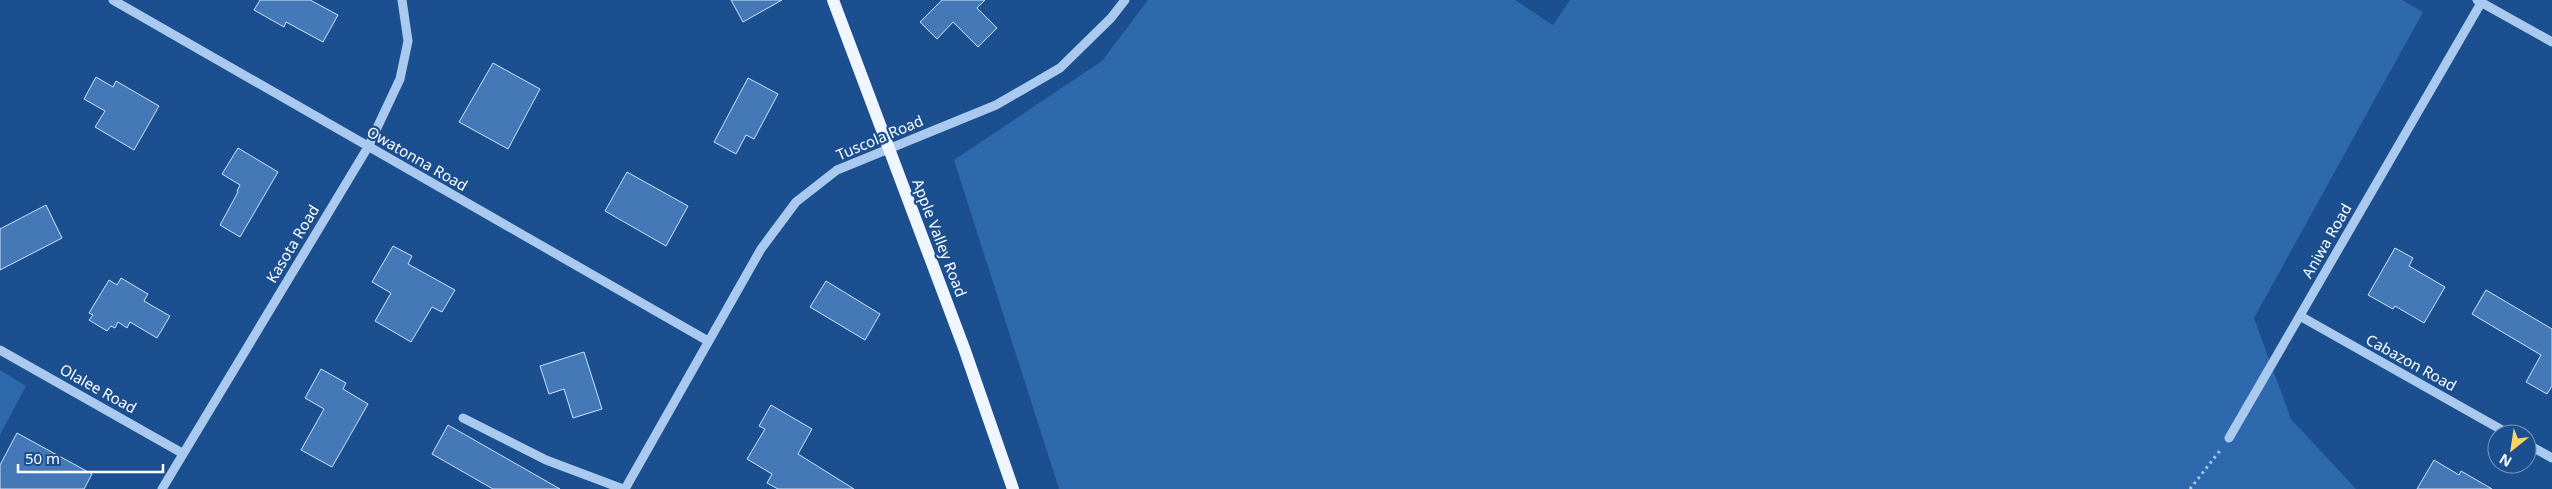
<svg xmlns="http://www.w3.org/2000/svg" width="2552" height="489" font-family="'Noto Sans',sans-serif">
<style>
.green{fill:#2e69ad}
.building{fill:#4478b7;stroke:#cfe3fa}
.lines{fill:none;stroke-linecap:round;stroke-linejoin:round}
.path{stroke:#a9c9ee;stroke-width:3;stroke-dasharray:2.5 4;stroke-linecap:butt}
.minor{stroke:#a9c9ee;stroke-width:9}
.major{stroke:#f0f6ff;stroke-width:12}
.labels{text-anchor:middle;stroke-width:4.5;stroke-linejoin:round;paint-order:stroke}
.street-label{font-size:15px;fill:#fff;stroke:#1b4f8f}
</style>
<rect width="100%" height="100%" fill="#1b4f8f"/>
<path class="green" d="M1148,0H1515L1553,25L1570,0H2402L2423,12L2254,318L2291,419L2356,489H1059L954,160L1102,61Z
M0,370L26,386L0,435Z"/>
<path class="building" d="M260,0H310L338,15L323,42L286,22L284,27L254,10Z
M731,0H782L743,22Z
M942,0H985L977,8L997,28L978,47L953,22L937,39L920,22Z
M493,63L540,89L508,149L459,122Z
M96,77L113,87L116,81L159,106L134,150L95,127L105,111L84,99Z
M748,78L778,94L754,139L746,135L736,154L714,142Z
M238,148L278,172L240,237L220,225L238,192L237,191L240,185L222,174Z
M627,172L688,206L666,246L605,211Z
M46,205L62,238L0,270V229Z
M393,246L412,256L408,264L455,290L442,312L432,307L411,342L375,321L391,293L372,282Z
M2395,248L2413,258L2409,266L2445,287L2424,323L2395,306L2393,309L2368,295Z
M121,278L148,294L144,301L170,316L157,338L130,322L127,328L118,322L115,328L111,326L107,331L89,320L93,315L89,313L109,280L117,285Z
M826,281L880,314L865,340L810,307Z
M2486,290L2552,329V386L2547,394L2526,382L2541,355L2472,314Z
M584,352L602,409L573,418L564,389L549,394L540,366Z
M321,369L346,383L343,389L368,404L332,467L301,450L324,409L305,398Z
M771,405L812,429L798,454L854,489H778L767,483L772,474L747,459L765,429L759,426Z
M448,425L560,489H493L432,454Z
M17,433L92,474L84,489H0V465Z
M2434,460L2459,475L2461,471L2492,489H2417Z"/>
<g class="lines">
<path class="path" d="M2190,489L2222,448"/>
<path class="minor" d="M113,0L708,341
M2477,0L2552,42
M2300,316L2509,434
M0,350L182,453
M463,418L546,460L623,489
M2229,438L2481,3
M2527,444L2552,458
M162,489L368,147L400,79L408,41L402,0
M625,489L761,249L796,202L837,170L996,105L1060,68L1111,18L1125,0"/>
<path class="major" d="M833,0L964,348L1013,489"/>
</g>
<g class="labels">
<g class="street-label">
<text transform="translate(880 138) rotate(-23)" y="5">Tuscola Road</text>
<text transform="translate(417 159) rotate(30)" y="5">Owatonna Road</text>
<text transform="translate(939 238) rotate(69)" y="5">Apple Valley Road</text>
<text transform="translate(2327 241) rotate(-60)" y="5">Aniwa Road</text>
<text transform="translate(293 244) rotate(-59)" y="5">Kasota Road</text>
<text transform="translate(2411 363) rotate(29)" y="5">Cabazon Road</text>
<text transform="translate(98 389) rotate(29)" y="5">Olalee Road</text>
</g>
</g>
<g transform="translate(2512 449) rotate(210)"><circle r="24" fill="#1b4f8f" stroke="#7695bc"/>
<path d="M0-4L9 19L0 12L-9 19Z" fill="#ffd166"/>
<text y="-8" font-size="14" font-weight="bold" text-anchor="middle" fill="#ffffff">N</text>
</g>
<path d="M18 464v8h145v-8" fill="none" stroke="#ffffff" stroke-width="2.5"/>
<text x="25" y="464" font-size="15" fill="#ffffff" stroke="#1b4f8f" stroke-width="4" paint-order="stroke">50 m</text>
</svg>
